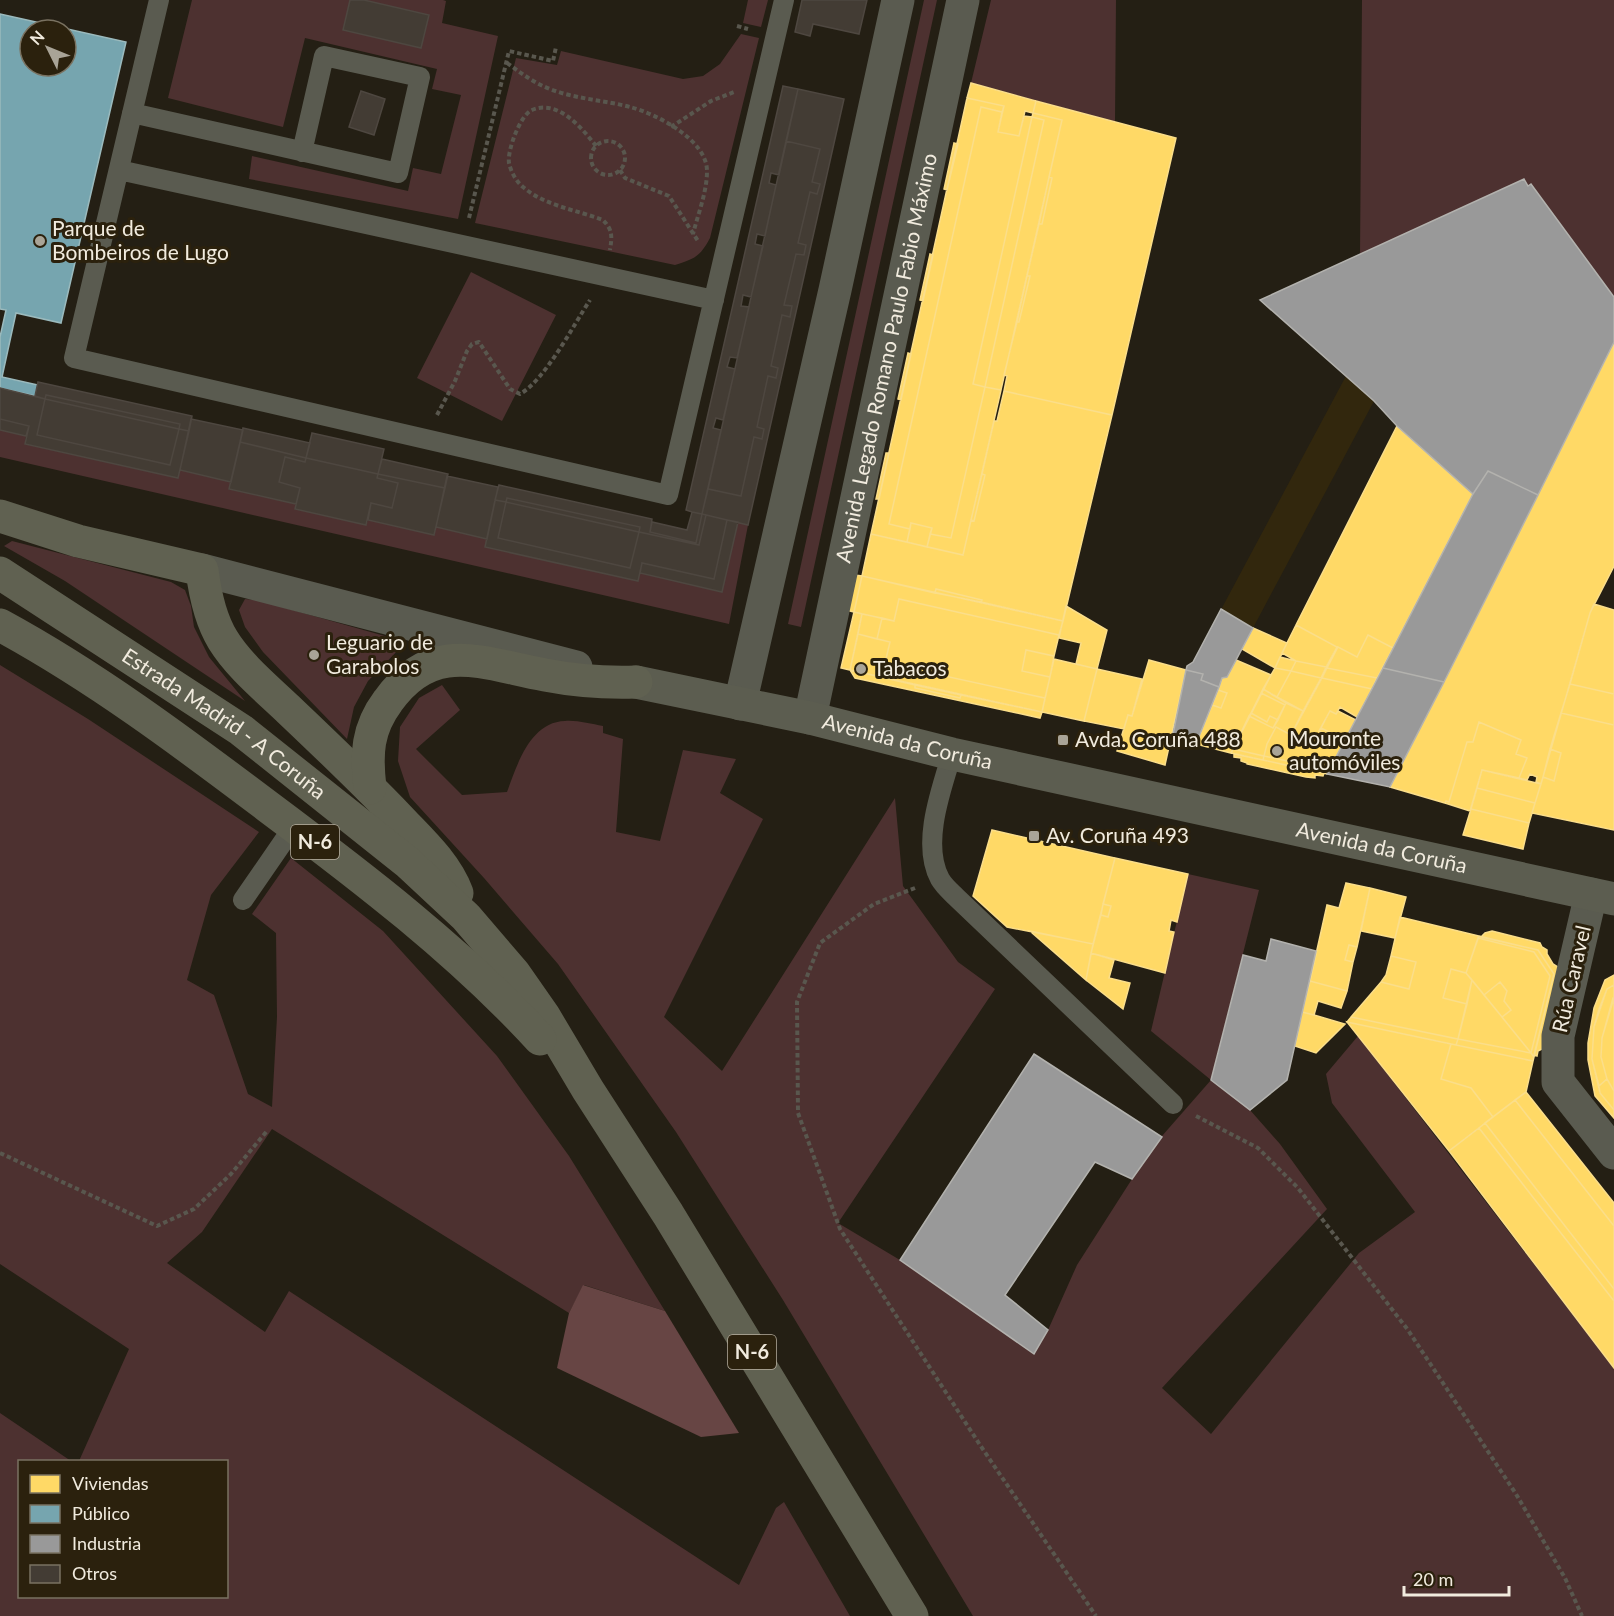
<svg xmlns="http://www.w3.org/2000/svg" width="1614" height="1616" font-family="Lato,sans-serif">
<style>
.built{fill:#32270d}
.green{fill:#4d3130}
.forest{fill:#674544}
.homes{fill:#ffd966;stroke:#fbde8a;stroke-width:1.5}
.public{fill:#76a5af;stroke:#9bbabd;stroke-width:1.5;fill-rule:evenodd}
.industry{fill:#999;stroke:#b3b2ae;stroke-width:1.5}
.building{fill:#433c34;stroke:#4e4740;stroke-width:1.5}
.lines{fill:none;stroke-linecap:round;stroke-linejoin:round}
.path{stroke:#59574e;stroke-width:4;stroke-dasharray:4.5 3;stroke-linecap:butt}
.lane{stroke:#5a5b50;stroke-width:20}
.street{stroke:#5a5b50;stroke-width:33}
.secondary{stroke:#5c5d50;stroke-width:33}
.highway{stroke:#606151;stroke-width:33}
.poi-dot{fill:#a9a497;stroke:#2b210d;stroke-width:2}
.labels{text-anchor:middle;stroke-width:6;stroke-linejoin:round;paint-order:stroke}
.shield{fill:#2b210d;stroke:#b6ae9f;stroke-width:1.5}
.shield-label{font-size:20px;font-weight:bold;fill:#f1ebde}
.poi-label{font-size:21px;fill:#f1ebde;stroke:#2b210d;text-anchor:start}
.street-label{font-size:21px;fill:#f1ebde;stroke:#2b210d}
</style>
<rect width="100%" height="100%" fill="#241f14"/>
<path class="built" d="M1346,376L1374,401L1253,628L1222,678L1196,744L1172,739L1187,666L1193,662Z"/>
<path class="green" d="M192,0H443L446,1L442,23L498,36L458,219L249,179L252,156L408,191L413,168L441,174L461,95L432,89L437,69L305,38L283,127L168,98Z
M748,0H768L761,27L743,23Z
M924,0H937L801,627L788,624Z
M991,0H1116L1115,122L971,83Z
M1362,0H1614V297L1532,185L1528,186L1524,179L1360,255Z
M741,34L759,38L710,238C700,257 694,259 675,265L475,223L516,58L557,65L561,51L683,79L703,76L720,64Z
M471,272L556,315L502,421L417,378Z
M0,430L26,436L25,444L178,478L180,470L231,482L230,489L296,504L295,509L366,525L368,520L434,535L436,527L487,539L486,547L638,581L640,573L721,591L738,522L748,525L729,624L0,457Z
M12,541L171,582L185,590L191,606L194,627L209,657L245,701L65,581L4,546Z
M245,599L257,600L406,642L368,681L354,707L347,739L263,652L245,627L239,610Z
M0,665L88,719L259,832L211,895L187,980L214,995L248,1094L272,1107L277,1017L276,933L252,914L291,858L383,931L497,1056L569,1156L665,1311L584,1285L569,1313L272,1129L202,1232L167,1263L265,1332L289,1291L739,1585L776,1508L784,1502L850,1616H0V1413L71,1461L20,1462V1596H226V1462L79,1461L129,1349L0,1264Z
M442,685L460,710L416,749L462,795L507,792C517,765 530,722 565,721C577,720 591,724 603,726V733L623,739L616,832L660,841L683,750L736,759L720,793L763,819L664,1017L722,1071L895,798L903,886L958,962L995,989L838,1223L900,1260L1034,1354L1048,1330L1077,1265L1132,1179L1162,1136L1211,1080L1151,1031L1188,874L1259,890L1211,1080L1250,1110L1280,1144L1327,1209L1162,1388L1211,1434L1359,1253L1415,1212L1332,1103L1326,1074L1358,1036L1614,1368V1616H973L783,1300L676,1132L558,964L484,878L410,797L398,761L400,727L419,698Z"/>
<path class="forest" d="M583,1285L665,1311L739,1433L701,1437L557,1368L569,1313Z"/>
<path class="homes" d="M971,83L1036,101L1033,113L1025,111L1019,136L998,132L1004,106L967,98Z
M967,98L1004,106L1002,112L981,107L889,524L910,529L907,542L871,534Z
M1036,101L1176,138L1112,415L1004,391L1007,376L1004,375L1017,322H1019L1030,276H1027L1039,224H1042L1052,178L1049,177L1062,120L1033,113Z
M981,107L1002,112L998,132L1019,136L1024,116L1032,117L973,384L985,387L951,538L930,534L932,528L911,523L910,529L889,524Z
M1033,113L1062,120L1001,390L985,387L1044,120L1032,117Z
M1032,117L1044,120L985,387L973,384Z
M954,143L958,144L947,190L944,189Z
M1049,177L1052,178L1042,224H1039Z
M930,254L933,255L923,301L920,300Z
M1027,276H1030L1019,322H1017Z
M1614,342V566L1590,613L1541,784L1536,782L1537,777L1530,774L1527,780L1519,778L1527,758L1516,754L1521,740L1479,722L1473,742H1467L1449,802L1446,801L1445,803L1390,787Z
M908,353L911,354L901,400L898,399Z
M985,387L1001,390L963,555L927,547L930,534L951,538Z
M1004,391L1112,415L1063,621L981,602L982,600L936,589L935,593L862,576L871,534L963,555L971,520L974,521L985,475L982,474L994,421H997Z
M1397,426L1473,494L1393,648L1368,635L1357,657L1338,647L1327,668L1337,647L1296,625Z
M886,453H889L879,499H876Z
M982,474L985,475L974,521L971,520Z
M911,523L932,528L927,547L907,542Z
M854,575L862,576L854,612L846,610Z
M862,576L1063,621L1059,635L899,599L894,621L854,612Z
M936,589L982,600L981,602L935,593Z
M899,599L1059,635L1054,656L1026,650L1022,671L1050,677L1045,698L885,663L890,642L877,639L882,618L894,621Z
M1594,604L1614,610V694L1570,684L1590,613Z
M1066,606L1107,630L1097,669L1076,664L1081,643L1059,638Z
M854,612L862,614L850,670L841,668Z
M862,614L882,618L877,639L858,634Z
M1296,625L1337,647L1326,667L1296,661L1282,653Z
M1253,628L1287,643L1275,668L1242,649Z
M858,634L890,642L885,663L1045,698L1042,712L850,670Z
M1368,635L1393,648L1377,678L1327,668L1338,647L1357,657Z
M1026,650L1054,656L1050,677L1022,671Z
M1280,657L1296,661L1291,671L1275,668Z
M1054,659L1097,669L1084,721L1042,712Z
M1149,660L1186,670L1165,765L1117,751L1128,715L1132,716Z
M1236,660L1271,675L1231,753L1196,744L1212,705L1221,708L1227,693L1218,690L1222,678L1227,677Z
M1296,661L1326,667L1321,678L1291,671Z
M1275,668L1291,671L1277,697L1263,689Z
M1327,668L1377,678L1372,689L1322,678Z
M1097,669L1142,679L1132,716L1128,715L1124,729L1084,721Z
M850,670L915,685V688L960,698L961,695L1042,712L1040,718L855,678Z
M1291,671L1321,678L1303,711L1277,697Z
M1322,678L1372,689L1357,717L1340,707L1336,714L1330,711L1319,731L1343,744L1329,770L1264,756L1267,744L1276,727L1291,735Z
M1570,684L1614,694V725L1561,713Z
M915,685L961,695L960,698L915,688Z
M1263,689L1286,703L1285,705L1261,693Z
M1218,690L1227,693L1221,708L1212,705Z
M1261,693L1285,705L1278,720L1270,716L1267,722L1251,713Z
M1286,703L1303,711L1291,735L1276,727L1267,744L1264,756L1233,749L1249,716L1273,728Z
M1330,711L1336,714L1338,711L1356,720L1345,740L1321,728Z
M1251,713L1267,722L1270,716L1278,720L1273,728L1249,716Z
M1561,713L1614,725V830L1532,813L1543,777L1554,781L1561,753L1550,749Z
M1479,722L1521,740L1516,754L1527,758L1519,778L1482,770L1470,811L1445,803L1446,801L1449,802L1467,742H1473Z
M1321,728L1345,740L1343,744L1319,731Z
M1233,749L1264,756L1263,760L1231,753Z
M1550,749L1561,753L1554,781L1543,777Z
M1234,754L1324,773L1323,776L1315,775V778L1306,777L1247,764V763L1241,761V758L1234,757Z
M1264,756L1329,770L1327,774L1294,767L1263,760Z
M1482,770L1541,784L1535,803L1477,788Z
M1477,788L1535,803L1529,823L1471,809Z
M1471,809L1529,823L1523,849L1463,835Z
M992,830L1115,858L1093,944L1007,927L973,896Z
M1115,858L1188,874L1177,922L1171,920L1169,931L1174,932L1165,973L1091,953L1101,915L1108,917L1111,906L1103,904Z
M1346,883L1370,888L1357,947L1349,945L1345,960L1353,962L1347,991L1310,981L1327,905L1339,908Z
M1370,888L1406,897L1395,938L1361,931Z
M1103,904L1111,906L1108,917L1101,915Z
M1400,917L1479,936L1466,973L1451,969L1443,998L1467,1004L1458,1039L1351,1017L1381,982L1409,989L1416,962L1391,956Z
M1030,931L1093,944L1086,980Z
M1492,931L1540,943L1542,947L1547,950V954L1553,964L1558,967L1542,1049L1538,1051L1537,1056L1534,1055L1554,974L1538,950L1481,937L1485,933Z
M1479,936L1538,950L1554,974L1534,1057L1531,1053L1550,976L1534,952L1478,938Z
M1478,938L1534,952L1550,976L1531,1053L1502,1017L1511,1010L1504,1001L1507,991L1500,982L1484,995L1466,973Z
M1349,945L1357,947L1353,962L1345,960Z
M1091,953L1114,960L1109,978L1130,983L1123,1009L1086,980Z
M1391,956L1416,962L1409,989L1381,982L1386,975Z
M1451,969L1466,973L1472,980L1467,1004L1443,998Z
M1614,975V985L1607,989L1599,1009L1594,1027L1592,1059L1600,1093L1614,1110V1118L1595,1096L1588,1060V1043L1594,1008L1605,980Z
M1472,980L1502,1017L1531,1053L1458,1039Z
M1310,981L1347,991L1341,1008L1318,1001L1314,1015L1302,1012Z
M1500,982L1507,991L1504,1001L1511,1010L1502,1017L1484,995Z
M1614,985V998L1602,1038L1601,1057L1607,1079L1599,1086L1592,1059L1594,1027L1607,989Z
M1613,998H1614V1091L1607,1079L1601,1057L1602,1038Z
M1302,1012L1314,1015L1345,1024L1316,1053L1295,1046Z
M1351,1017L1458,1039L1456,1045L1347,1022Z
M1347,1022L1451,1044L1441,1079L1471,1088L1493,1117L1449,1151Z
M1458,1039L1531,1053L1534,1057L1533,1061L1456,1045Z
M1451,1044L1533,1061L1526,1092L1493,1117L1471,1088L1441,1079Z
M1607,1079L1614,1091V1110L1600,1093L1599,1086Z
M1526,1092L1614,1203V1226L1515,1100Z
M1515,1100L1614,1226V1289L1485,1123Z
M1485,1123L1614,1289V1301L1479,1128Z
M1479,1128L1614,1301V1368L1449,1151Z"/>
<path class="public" d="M0,14L126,42L61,323L16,313L2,377L38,385L35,396L0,388V337L6,310L0,309ZM30,30H66V66H30Z"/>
<path class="industry" d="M1524,179L1528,186L1531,184L1614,297V342L1538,495L1488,471L1473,494L1397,426L1374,401L1260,300Z
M1488,471L1538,495L1444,682L1383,668L1473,494Z
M1221,609L1253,628L1227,677L1222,678L1219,687L1201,680L1203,674L1186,670L1187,666L1193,662Z
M1383,668L1444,682L1390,787L1327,774Z
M1186,670L1203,674L1201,680L1219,687L1196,744L1172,739Z
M1271,939L1316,951L1287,1080L1250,1110L1211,1080L1243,955L1266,961Z
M1034,1054L1162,1137L1132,1179L1095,1162L1005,1295L1048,1330L1034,1354L900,1260Z"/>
<path class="building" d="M350,0H364L429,15L421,48L343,30Z
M802,0H867L859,34L813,24L810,36L795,32Z
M783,86L798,89L779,175L771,173L769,183L776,185L765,236L757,234L755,244L763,246L751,297L743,295L741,306L749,307L737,358L730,357L727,367L735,369L723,420L716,418L713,428L721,430L702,514L692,512L686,510Z
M798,89L844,99L748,525L702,514L708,489L741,496L754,437L762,439L764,429L757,427L768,376L776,378L778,368L771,366L782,315L790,317L792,306L784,305L796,254L804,255L806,245L798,243L810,192L817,194L820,184L812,182L820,149L786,141Z
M361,91L385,99L374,135L349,127Z
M786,141L820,149L812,182L820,184L817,194L810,192L798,243L806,245L804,255L796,254L784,305L792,306L790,317L782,315L771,366L778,368L776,378L768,376L757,427L764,429L762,439L754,437L741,496L708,489Z
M38,382L192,416L189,431L179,429L180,424L46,395L45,399L35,396Z
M0,388L45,399L37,435L170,465L179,429L189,431L178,478L25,444L29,426L0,419Z
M46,395L180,424L179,429L45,399Z
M45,399L179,429L170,465L37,435Z
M0,419L29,426L26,436L0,430Z
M191,419L243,430L231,482L180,470Z
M243,428L310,443L306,458L240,442Z
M312,433L384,449L378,474L306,458Z
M240,442L306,458L305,462L285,457L279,482L300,488L296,504L229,489Z
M285,457L305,462L306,458L378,474L377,478L398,483L392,508L371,503L366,525L295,509L300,488L279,482Z
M382,459L448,474L445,488L378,474Z
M378,474L445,488L434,535L368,520L371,503L392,508L398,483L377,478Z
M447,476L498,487L487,539L436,527Z
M499,485L652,519L650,532L696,543L702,514L706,515L699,545L639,532L640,527L507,498L506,502L495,500Z
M507,498L640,527L639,532L506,502Z
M495,500L506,502L498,538L630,568L639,532L699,545L706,515L727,520L714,579L642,563L638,581L485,547Z
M506,502L639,532L630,568L498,538Z
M692,512L702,514L696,543L650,532L652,522L687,530Z
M727,520L738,522L722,592L640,573L642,563L714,579Z"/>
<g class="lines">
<path class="path" d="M737,26L748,29
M507,63C521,73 534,83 550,89C575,99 604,100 630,107C657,114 707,140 707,171C707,192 698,214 693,234
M671,127L711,101L734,92
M591 158a17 17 0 1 1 34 0a17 17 0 1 1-34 0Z
M596,146C582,128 558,99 532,110C520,115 507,151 509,163C511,172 516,181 523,187C545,206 577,210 603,220C613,230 612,237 610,250
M620,170L625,178L669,196L698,241
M469,218L509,51L553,61L556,47
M437,415L455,381L467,351L472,344L479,342L510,389L520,394C545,380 573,326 590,300
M915,888L874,904L820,943L797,1002L798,1113L840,1229L980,1445L1096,1616
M1196,1116L1258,1148L1298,1188L1408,1330L1516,1494L1565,1578L1582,1616
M0,1153L157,1226L194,1209L231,1174L267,1131"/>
<path class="lane" d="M159,0L74,358L668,495L784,0
M132,113L398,173L420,77L324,56L302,152
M119,170L714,300
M952,754C941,790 921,844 940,879C944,886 951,892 956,897L1173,1104
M243,900L294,826"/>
<g class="street">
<path d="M202,570L576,667"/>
<path d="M740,704L835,290L898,0"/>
<path id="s1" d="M810,718L963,0"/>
<path d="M1591,894L1558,1036V1082L1614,1153"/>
</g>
<path class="secondary" id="s2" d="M636,682L810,718L952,754L1614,899"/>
<g class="highway">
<path d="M0,516L78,541L202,570C205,594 210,619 223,640C239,666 266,688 288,709C327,746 365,782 402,821C422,842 446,864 457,893"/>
<path id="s3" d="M0,573L241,730L407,862L466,917L514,973L544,1016L588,1090L668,1214L912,1616"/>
<path d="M0,625C94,676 181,741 267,806C362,877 459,951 540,1039"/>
<path d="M370,788C366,754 367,729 388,701C433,638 483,664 545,675C576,681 605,683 636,682"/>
</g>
</g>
<g class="poi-dot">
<circle cx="40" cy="241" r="6"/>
<circle cx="314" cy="655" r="6"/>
<circle cx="861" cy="669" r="6"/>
<rect x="1057" y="734" width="12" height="12" rx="3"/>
<circle cx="1277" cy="751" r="6"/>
<rect x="1028" y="830" width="12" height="12" rx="3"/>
</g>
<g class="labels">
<g class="shield">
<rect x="291" y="825" width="48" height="34" rx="4.5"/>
<rect x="728" y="1335" width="48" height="34" rx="4.5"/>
</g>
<g class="shield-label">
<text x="315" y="849">N-6</text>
<text x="752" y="1359">N-6</text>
</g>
<g class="poi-label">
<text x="52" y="236">Parque de<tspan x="52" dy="24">Bombeiros de Lugo</tspan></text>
<text x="326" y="650">Leguario de<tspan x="326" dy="24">Garabolos</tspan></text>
<text x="873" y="676">Tabacos</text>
<text x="1289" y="746">Mouronte<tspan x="1289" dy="24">automóviles</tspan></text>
<text x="1075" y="747">Avda. Coruña 488</text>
<text x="1046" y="843">Av. Coruña 493</text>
</g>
<g class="street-label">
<text dy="7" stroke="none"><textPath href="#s1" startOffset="368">Avenida Legado Romano Paulo Fabio Máximo</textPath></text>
<text dy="7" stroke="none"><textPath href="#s3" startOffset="270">Estrada Madrid - A Coruña</textPath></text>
<text dy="7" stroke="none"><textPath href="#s2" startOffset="278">Avenida da Coruña</textPath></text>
<text dy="7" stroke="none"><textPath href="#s2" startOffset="764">Avenida da Coruña</textPath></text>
<text transform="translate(1572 979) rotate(-77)" y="7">Rúa Caravel</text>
</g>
</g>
<rect x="18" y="1460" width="210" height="138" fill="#2b210d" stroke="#7a7261" stroke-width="1.5"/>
<rect x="30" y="1475" width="30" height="18" fill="#ffd966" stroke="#7a7261" stroke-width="1.5"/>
<text x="72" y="1490" font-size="18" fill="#f1ebde">Viviendas</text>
<rect x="30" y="1505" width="30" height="18" fill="#76a5af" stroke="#7a7261" stroke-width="1.5"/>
<text x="72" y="1520" font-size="18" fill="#f1ebde">Público</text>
<rect x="30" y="1535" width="30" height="18" fill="#999999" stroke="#7a7261" stroke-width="1.5"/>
<text x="72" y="1550" font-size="18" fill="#f1ebde">Industria</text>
<rect x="30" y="1565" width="30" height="18" fill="#433c34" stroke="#7a7261" stroke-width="1.5"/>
<text x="72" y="1580" font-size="18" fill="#f1ebde">Otros</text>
<g transform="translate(48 48) rotate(313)"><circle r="28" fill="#2b210d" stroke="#7a7261" stroke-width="1.5"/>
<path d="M0-4.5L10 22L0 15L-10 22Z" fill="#a9a497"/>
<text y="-9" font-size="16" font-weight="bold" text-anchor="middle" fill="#f1ebde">N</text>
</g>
<path d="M1404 1586v9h105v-9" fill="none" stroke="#f1ebde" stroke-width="3"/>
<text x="1413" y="1586" font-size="18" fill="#f1ebde" stroke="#2b210d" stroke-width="4.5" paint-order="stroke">20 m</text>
</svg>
